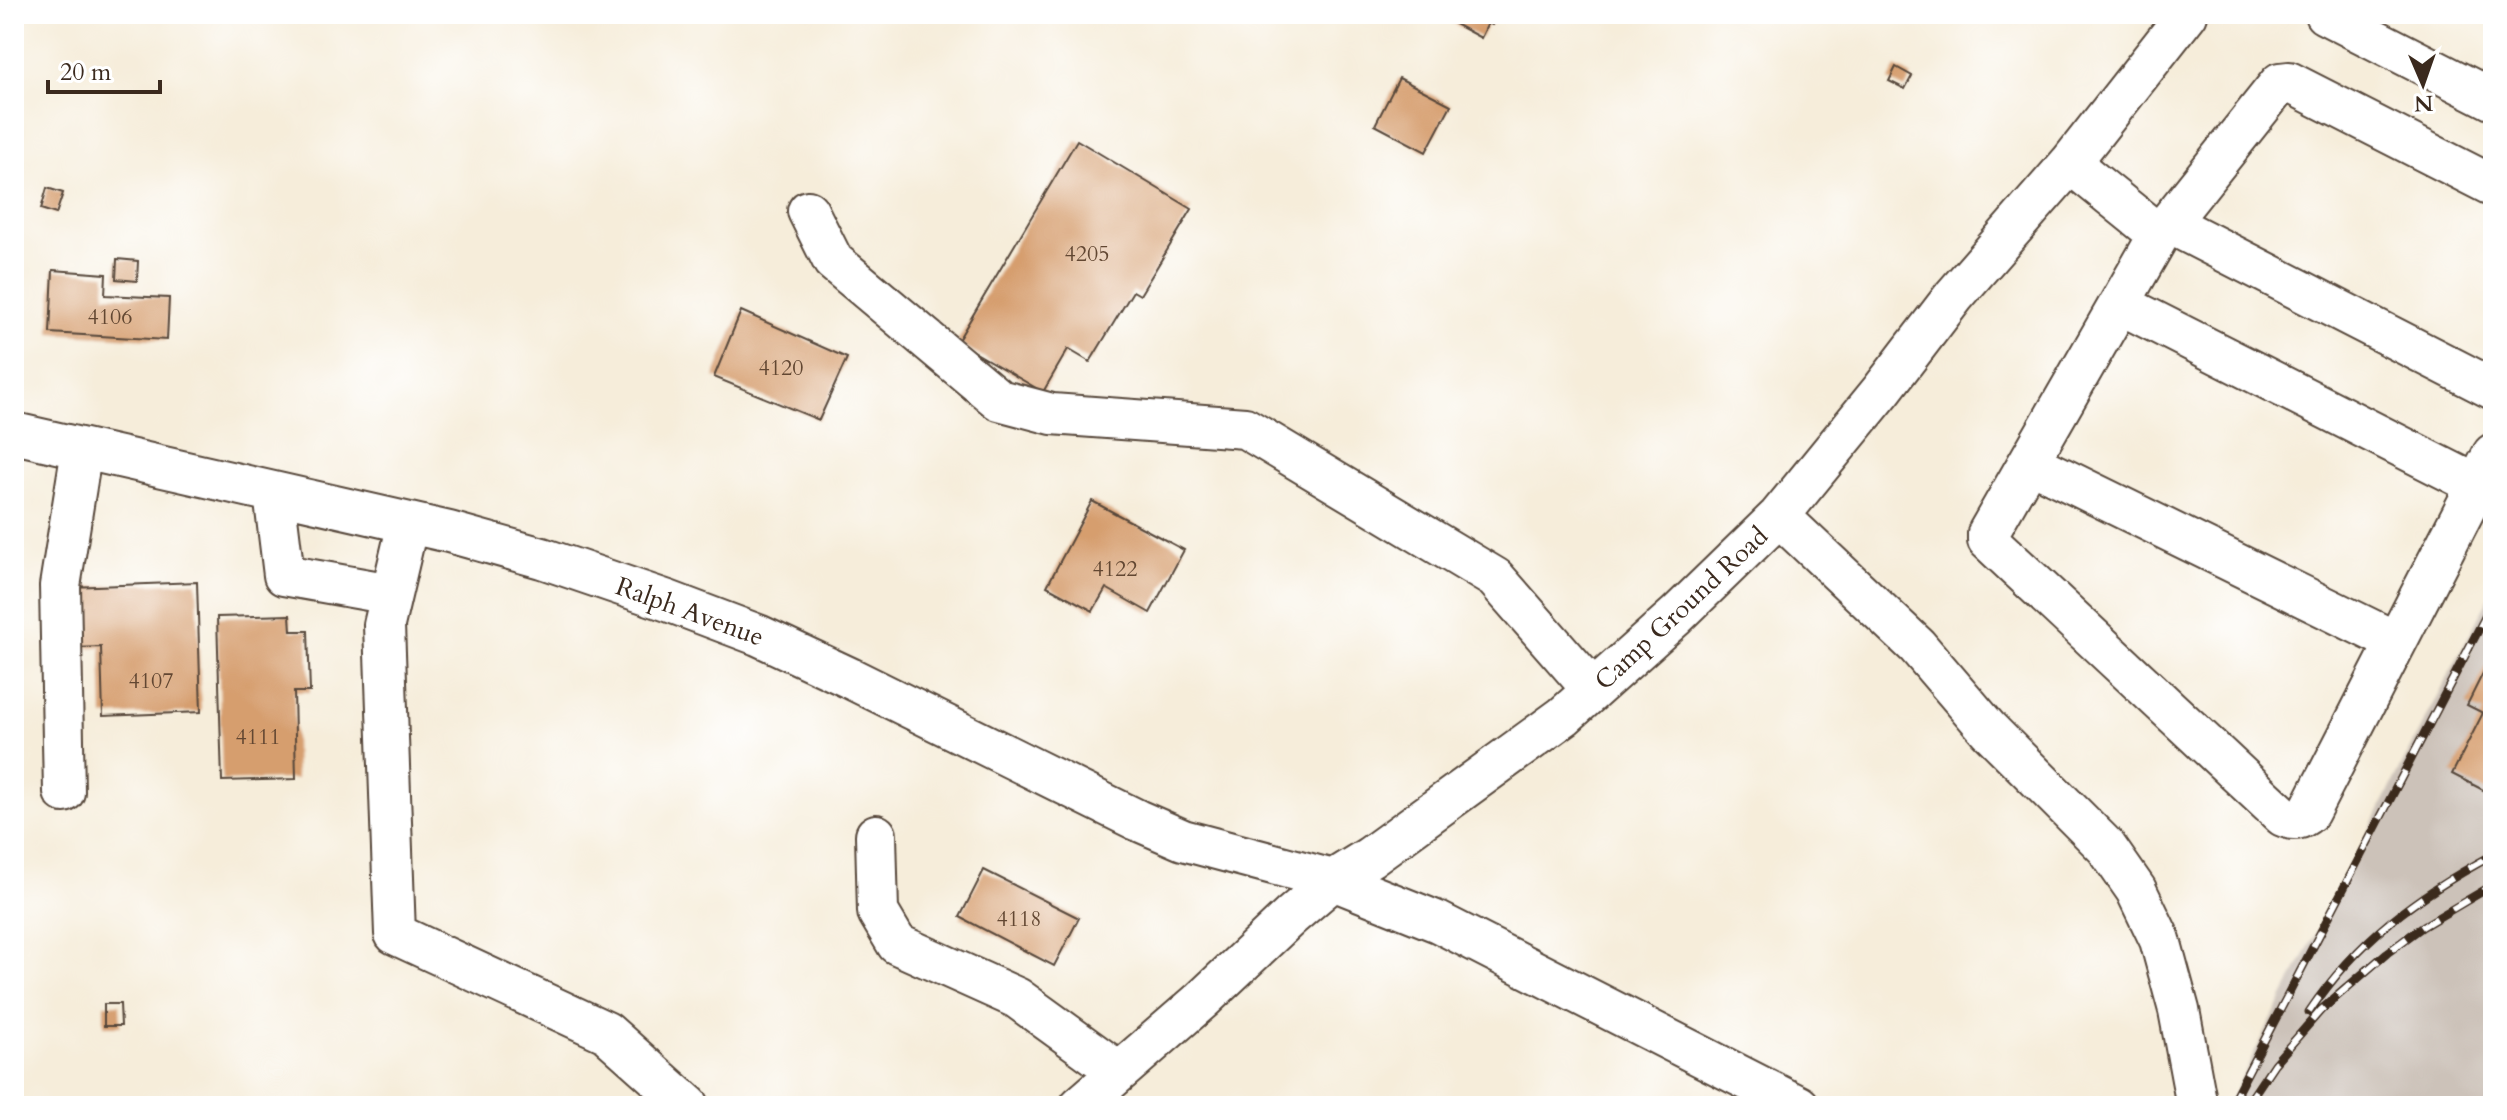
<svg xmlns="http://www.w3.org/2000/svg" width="2507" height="1120" font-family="Cardo,serif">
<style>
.industrial{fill:#ccc2b9}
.building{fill:#d69e6e}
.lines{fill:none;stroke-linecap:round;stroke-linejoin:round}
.minor-casing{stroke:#57473a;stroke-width:44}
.minor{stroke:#fff;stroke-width:40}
.rail-casing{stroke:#3b2a1e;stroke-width:9}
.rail{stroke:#fff;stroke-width:6;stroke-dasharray:18;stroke-linecap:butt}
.labels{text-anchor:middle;stroke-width:6;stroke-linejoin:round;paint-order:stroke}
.number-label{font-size:22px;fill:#624732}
.street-label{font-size:26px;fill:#3b2a1e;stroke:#fff}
</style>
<rect width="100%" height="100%" fill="#fff"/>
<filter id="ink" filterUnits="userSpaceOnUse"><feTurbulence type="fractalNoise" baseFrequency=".0125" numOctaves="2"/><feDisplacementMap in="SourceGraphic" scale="16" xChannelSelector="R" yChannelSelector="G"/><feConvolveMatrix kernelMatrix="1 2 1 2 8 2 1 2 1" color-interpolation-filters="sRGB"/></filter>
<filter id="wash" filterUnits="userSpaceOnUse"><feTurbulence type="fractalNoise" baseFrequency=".006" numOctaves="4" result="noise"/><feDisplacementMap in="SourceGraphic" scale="32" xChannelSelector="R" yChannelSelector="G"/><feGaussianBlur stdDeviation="1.8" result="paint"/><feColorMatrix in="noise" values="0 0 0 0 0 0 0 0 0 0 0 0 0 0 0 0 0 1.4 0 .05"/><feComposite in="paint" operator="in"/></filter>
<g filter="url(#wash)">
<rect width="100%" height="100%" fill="#f6edda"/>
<path class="industrial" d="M2493,589V1106H2227Z"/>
<g id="blocks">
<path class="building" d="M1455,14H1497L1492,25L1488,23L1481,38L1451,22Z
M1896,67L1912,76L1905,89L1889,81Z
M1399,78L1451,105L1426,152L1375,125Z
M1077,140L1192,209L1140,295L1133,291L1090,362L1068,349L1043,392L957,342Z
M47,188L63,193L56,214L41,209Z
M117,259L138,261L137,281L116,279Z
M53,270L106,274L105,295L169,298L167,340L50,333Z
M741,311L847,358L819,420L714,377Z
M1092,501L1184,550L1150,613L1106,588L1093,611L1047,586Z
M197,582L201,712L103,716L101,647L73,648L71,587Z
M290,615L291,631H308L310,692H294L296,779L222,781L217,617Z
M2493,653V795L2452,774L2483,713L2467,705Z
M984,870L1079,918L1054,966L960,917Z
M104,1004H120L121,1026H104Z"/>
</g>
</g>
<g filter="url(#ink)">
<use href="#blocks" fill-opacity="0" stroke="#57473a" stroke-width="2"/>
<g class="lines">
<defs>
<path id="minor" d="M2325,14L2493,100
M2070,163L2159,235
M2493,186L2289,82L2280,83L2159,235L1988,533V540L2283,816C2294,821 2300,820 2309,812L2493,454
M808,211L833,261L999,400L1052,414L1245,428L1495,578L1593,690
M2169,223L2493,389
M2120,304L2477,485
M14,433L449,532L542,558L668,601L758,635L850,678L1137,820L1183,840L1333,880L1438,922L1799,1106
M2029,462L2396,642
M274,493L284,575L391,594
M1779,516L1917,646L1988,729L2106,847L2136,890L2160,940L2179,1010L2197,1106
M408,523L384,625L395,934L606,1032L689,1106
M64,792L60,586L82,449
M876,835L878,912L897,944L1017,998L1119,1072
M1080,1106L1202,1000L1291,916L1333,880L1370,857L1564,716L1676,616L1779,516L1882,390L1954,296L2070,163L2187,14"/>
</defs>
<use href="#minor" class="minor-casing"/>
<use href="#minor" class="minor"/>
<defs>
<path id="rail" d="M2309,1012C2358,939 2417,896 2493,855
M2230,1106L2493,602
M2246,1106L2274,1064L2321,1010L2387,953L2422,927L2493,885"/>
</defs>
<use href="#rail" class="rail-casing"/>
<use href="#rail" class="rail"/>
</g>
</g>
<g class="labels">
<g class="number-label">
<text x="1087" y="261">4205</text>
<text x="110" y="324">4106</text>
<text x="781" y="375">4120</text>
<text x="1115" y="576">4122</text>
<text x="151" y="688">4107</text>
<text x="258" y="744">4111</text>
<text x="1019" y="926">4118</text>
</g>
<g class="street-label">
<text transform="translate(1681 608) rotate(-43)" y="9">Camp Ground Road</text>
<text transform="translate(690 611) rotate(20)" y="9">Ralph Avenue</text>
</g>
</g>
<rect width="2507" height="1120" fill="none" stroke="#fff" stroke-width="48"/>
<g transform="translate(2423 84) rotate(178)" stroke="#ffffff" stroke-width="6" paint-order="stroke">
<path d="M0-6L14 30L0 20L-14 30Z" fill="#3b2a1e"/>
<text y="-12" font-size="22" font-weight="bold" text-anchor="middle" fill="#3b2a1e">N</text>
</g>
<path d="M48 80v12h112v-12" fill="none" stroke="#3b2a1e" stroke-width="4"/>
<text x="60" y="80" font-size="24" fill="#3b2a1e" stroke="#ffffff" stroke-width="6" paint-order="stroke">20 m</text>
</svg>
